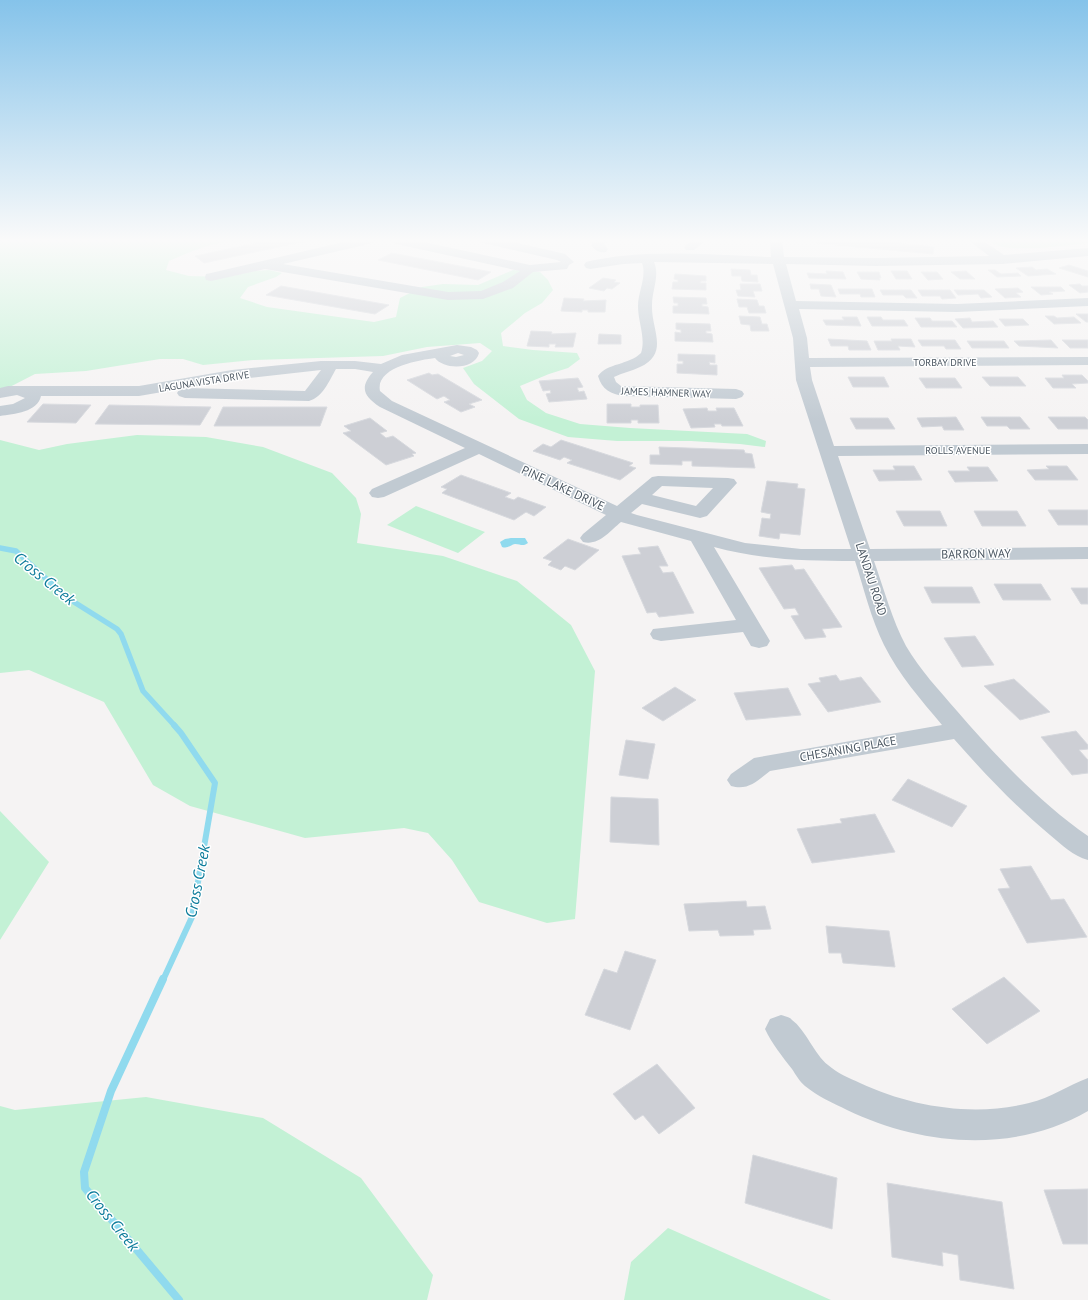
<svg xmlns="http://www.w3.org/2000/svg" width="1088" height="1300" font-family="'PT Sans',sans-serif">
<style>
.green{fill:#c3f1d5}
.water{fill:#90daee}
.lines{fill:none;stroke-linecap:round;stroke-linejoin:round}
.stream-far2{stroke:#90daee;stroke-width:5.5}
.stream-far1{stroke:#90daee;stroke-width:6}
.stream{stroke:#90daee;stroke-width:8}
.building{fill:#cdcfd5;stroke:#d7d9de}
.minor{fill:#c1cad2;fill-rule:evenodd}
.labels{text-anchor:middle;stroke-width:3;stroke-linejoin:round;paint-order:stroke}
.far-street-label{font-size:10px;fill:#4a5661;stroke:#fff}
.street-label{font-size:12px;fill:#4a5661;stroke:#fff}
.near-water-label{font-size:16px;font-style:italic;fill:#0c7c9b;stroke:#fff}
</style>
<rect width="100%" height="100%" fill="#f5f3f3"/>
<path class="green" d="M1088,240V243C1069,245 1002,255 990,241Z
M0,241H231C209,244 189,252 169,261L166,270L189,276L227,277L254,271L269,270L282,273L276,277L248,287L240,298L267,307L374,322L396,317L400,298L422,287L443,284L478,285L513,270L540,272L548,280L553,290L542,303L525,313L501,333L503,346L533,350L577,353L580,359L568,368L549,374L520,386L527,400L546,413L580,424L630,428L747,434L766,441L765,447L740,444L691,441H617L568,437L519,419L474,384L463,368L482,361L492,351L480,343L427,347L383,356L253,360L203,365L183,359H160L86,371L35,374L0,392Z
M137,435L206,437L263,447L332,473L356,498L361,514L357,543L443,556L517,581L571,625L595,671L575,919L547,923L479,902L452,860L428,833L404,828L305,838L190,806L153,785L104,702L29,670L0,673V440L39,450L67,444Z
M416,506L485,532L458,553L387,525Z
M0,811L49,862L0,940Z
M146,1097L263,1118L361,1178L433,1275L427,1300H0V1106L15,1110Z
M668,1228L831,1300H624L631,1262Z"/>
<path class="water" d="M511,538H525L528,543C522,547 521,544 515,544C510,545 508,549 502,547L500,542L505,539Z"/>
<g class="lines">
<path class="stream-far2" d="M0,548L16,551L66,597L117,629L121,634L143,691L175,726"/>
<path class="stream-far1" d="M163,980L192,917L215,783L181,733L174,725"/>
<path class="stream" d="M163,979L111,1091L84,1172L85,1188L179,1300"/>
</g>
<path class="building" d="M270,240H311L204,263L195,256Z
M816,240H872L934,247L933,254L815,243Z
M392,253L491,272L478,280L378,260Z
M1069,265L1088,271V277L1059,268Z
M1032,267L1036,270L1047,269L1056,274L1028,276L1016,268Z
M731,269L750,270L751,275H757L758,282L742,281L741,276H732Z
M988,270H995L1001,274L1018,273L1021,276L997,277Z
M826,271L843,272L846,279L809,278L807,273L827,274Z
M891,271H907L912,279H896Z
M966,271L975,279H960L951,272Z
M857,272H879L881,278H879L880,280L861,279Z
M921,272H937L943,279L928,280Z
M675,274L706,276V281H701L700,283H706V290L672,289L673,282H678V280L674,279Z
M603,278L616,280L614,282L620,283L612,289L607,288L604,291L589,288Z
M740,284H760L762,291H753L755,297L738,296L736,290H741Z
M810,284L831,285L836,297L821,296L819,289H811Z
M1080,284L1082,286H1088V292L1080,293L1069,285Z
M281,286L389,305L375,314L266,295Z
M1031,287H1061L1065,291L1049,292L1053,294L1041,295Z
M1018,288L1023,292L1016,293L1021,297L1005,298L995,289Z
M838,289H872L875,297H861L860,294H840Z
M880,290H911L917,298H906L903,295H883Z
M918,290H950L956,298L942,299L940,296H922Z
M954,290H984L992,297L981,298L978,294L958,295Z
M673,297L706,298L707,304H702V306L708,307L709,314L673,313V306H678V303H674Z
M564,298L584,299L583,301L606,300L605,312H588V310H582V312L561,311Z
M737,299L757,300L759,306H764L766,313H749L747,307H739Z
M1076,314H1088V322H1086Z
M739,316L760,317L762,324H767L769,331H751L750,325L741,324Z
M1045,316H1054L1057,318L1074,317L1081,323L1054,324Z
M842,317H857L861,326L826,325L823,320H844Z
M867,317H881L883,320H904L908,326H872Z
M915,318H930L932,321H952L957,327H921Z
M970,318L972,322L993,321L998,327L963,328L955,319Z
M999,319H1023L1029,325L1005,326Z
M676,323L710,324L711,331H706V333L712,334L713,342L675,341V332L681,333V330L676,329Z
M531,331L552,332L551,334L576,333L573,347H555L556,344H549V347L527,346Z
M599,334L621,335V344H598Z
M828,339L867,341L871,350H849L848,346H831Z
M891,339H911L915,347L898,346L900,350H878L874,341H892Z
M918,340H955L961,349H946L944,346H922Z
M1051,340L1058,348L1019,346L1014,341Z
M1062,340H1088V348H1070Z
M967,341H1004L1009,348H972Z
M678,354L715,355V363L709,362L710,365H717V375L677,373V364H683V361H678Z
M429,373L432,375L438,374L482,400L469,404L475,407L461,412L444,402L450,400L444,396L437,399L407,380Z
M1062,375H1082L1088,381V383L1072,384L1076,388H1053L1045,378H1064Z
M848,377H884L889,387H853Z
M982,377H1018L1026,386H990Z
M578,378L583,387L577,388L579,392L584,391L587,399L549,402L546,394L551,393L550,390L543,391L539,381Z
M919,378H955L962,388H926Z
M43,404L91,405L76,423L27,422Z
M607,404H631V407H640V405H658L659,423H638V420H631V423H607Z
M109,405L211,407L200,425L95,424Z
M223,407H327L320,426H214Z
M707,408L708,411H717L716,408H734L743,426H722L721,424H714L715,427L691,428L683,409Z
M956,417L964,430H944L942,426L922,427L917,418Z
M981,417H1020L1030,429H1010L1007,426H987Z
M1048,417H1085L1088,420V429H1058Z
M370,418L387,431L380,433L386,438L393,436L416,453L412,454L414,456L386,465L343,433L351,431L344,426Z
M850,418H888L895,429H856Z
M561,440L633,463L629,466L636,468L620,480L567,463L572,460L564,457L560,460L533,451L543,444L551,447Z
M659,447L744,450L745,453L752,454L755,468L692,466V461H682V465L650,464V455H660Z
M893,466H914L922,480L879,481L873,470H895Z
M1046,466H1067L1078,480H1035L1027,470L1049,469Z
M967,467H988L998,481L955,482L948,471H970Z
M461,475L511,493L505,497L514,500L518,497L546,507L534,516L526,512L514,520L442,493L447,489L441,487Z
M767,481L798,484L797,488L805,489L800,535L780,533L779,539L759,536L762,518L770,519L771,514L761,512Z
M1048,510H1088V525H1058Z
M896,511H940L947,526H904Z
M974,511H1017L1026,526H982Z
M568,539L599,550L575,570L565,566L561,570L548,565L552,561L543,558Z
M658,546L668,566H659L663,573L673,572L694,613L659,617L656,612L647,613L622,556L641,554L638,548Z
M792,565L795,570L804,569L842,627L822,629L826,637L805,639L791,616L799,615L795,608L784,609L759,568Z
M994,584H1041L1051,600H1003Z
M924,587H972L980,603H932Z
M1071,588H1088V604H1081Z
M975,636L994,665L962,667L944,638Z
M836,675L840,681L861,677L881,702L828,712L808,684L821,682L819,678Z
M1014,679L1050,712L1020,720L984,686Z
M675,687L696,700L663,721L642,708Z
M788,688L801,715L746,720L734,693Z
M1076,731L1088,745V749L1079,750L1088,760V773L1072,775L1041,737Z
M626,740L655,744L648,779L619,775Z
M908,779L967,806L952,827L892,800Z
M611,797L658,799L659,845L610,842Z
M875,814L895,852L812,863L797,829L842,823L840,819Z
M1031,866L1051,900L1064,899L1087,937L1027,943L998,889L1010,888L1000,869Z
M746,901L747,907L765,906L771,929L753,930L754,935L720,936L718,930L689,931L684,904Z
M826,926L889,931L895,967L843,963L841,953H829Z
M625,951L656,960L630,1030L585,1015L604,969L617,973Z
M1004,977L1040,1011L987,1044L952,1009Z
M657,1064L695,1108L659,1134L643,1115L635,1120L613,1094Z
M753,1155L837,1178L832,1229L745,1203Z
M887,1183L1002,1202L1014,1289L960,1280L958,1255L942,1252L943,1266L892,1257Z
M1088,1189V1244H1063L1044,1190Z"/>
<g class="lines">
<path class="minor" d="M352,240H375L373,243L283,264L448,292L481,291L503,282L520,271L396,244L390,240H415L530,265L561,262L557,260L483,243L481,240H505L561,253L565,254L574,262L569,265L567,269L533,272L513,288L483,299L448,300L265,269L211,281L206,280L205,277L206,274L211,273Z
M594,240H611L604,244L608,249L606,252C600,253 595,251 591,245Z
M692,240H707L694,250H686L684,247Z
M770,240H782L784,257L876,258L989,256L968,240H982L1004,255L1088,248V256L1002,264L876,266L786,264L796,301L957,304L1088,298V306L957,312L799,309L807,338L809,358L1088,357V365L810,367L812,380L834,446L1088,444V454L838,456L870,549L1088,547V559L874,561C884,589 892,620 906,646C920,670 939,690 957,711C996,756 1038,801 1088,836V860C1073,856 1062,845 1050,835C1015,806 984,773 954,739L770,771C757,781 748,791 731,786L727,780L731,774L754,758L942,725C921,700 899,675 884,645C871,619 864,589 855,561C805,561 762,560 714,547L770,641L767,646L759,648L751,646L743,632L661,641L653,639L650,634L653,629L736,620L691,541L621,522C610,531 599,546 583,542L580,538L583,534L606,515L479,454L384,497L378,498L372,497L369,493L372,489L465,448L380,407C364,396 359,388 373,372L355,369H336C329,381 323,397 309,401L185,398L179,396L177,393L179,390L185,388L305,391L321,370L232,380L139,396H41C38,412 14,414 0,416V406L13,404L25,398L17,395L0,398V388L8,386H139L232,370L321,361H355L381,364L402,355L457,345L471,347L477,350L479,353C475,370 444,370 435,358C420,360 375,367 380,391L392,401L617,506L652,477L658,476L728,478L734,479L737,483L707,516L700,518L642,504L631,513L637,515L745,543L801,549H851L796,380L793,338L773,264L654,262C660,276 652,290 652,305C651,329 670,353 640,367C632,371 622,373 614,377L616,382L621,386L736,389L742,391L744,394L742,397L736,399L624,396C611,394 602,390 598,376C607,363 629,365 641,353C646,338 638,322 638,306C638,291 647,277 642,263L623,264L590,269L586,268L584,265L586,262C644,248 712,255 771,257ZM458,353L464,355L456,357L450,356ZM662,486L713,488L696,506L652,495Z
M781,1015C784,1016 790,1017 792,1020C805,1029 815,1055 828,1065C837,1073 849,1078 860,1083C911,1107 974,1117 1029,1103C1051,1098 1068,1085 1088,1078V1111C1014,1154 922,1146 847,1110C833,1103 817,1096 805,1086C800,1082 796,1075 792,1069C782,1056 772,1044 765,1029L770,1019Z"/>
</g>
<linearGradient id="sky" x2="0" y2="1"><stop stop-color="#85c3ea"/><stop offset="0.57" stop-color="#fafafa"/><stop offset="1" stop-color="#fafafa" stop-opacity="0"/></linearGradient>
<rect width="1088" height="422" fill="url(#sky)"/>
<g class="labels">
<g class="far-street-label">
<text x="945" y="366">TORBAY DRIVE</text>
<text transform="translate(204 381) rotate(-9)" y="4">LAGUNA VISTA DRIVE</text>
<text transform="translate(666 392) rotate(2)" y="4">JAMES HAMNER WAY</text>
<text x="958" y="454">ROLLS AVENUE</text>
</g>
<g class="street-label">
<text transform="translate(563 488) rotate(25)" y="4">PINE LAKE DRIVE</text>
<text transform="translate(976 554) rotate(-1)" y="4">BARRON WAY</text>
<text transform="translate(871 579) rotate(72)" y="4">LANDAU ROAD</text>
<text transform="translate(848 749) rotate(-10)" y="4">CHESANING PLACE</text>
</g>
<g class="near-water-label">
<text transform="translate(45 578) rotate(39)" y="6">Cross Creek</text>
<text transform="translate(197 881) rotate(-79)" y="6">Cross Creek</text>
<text transform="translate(113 1220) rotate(51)" y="6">Cross Creek</text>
</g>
</g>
</svg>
